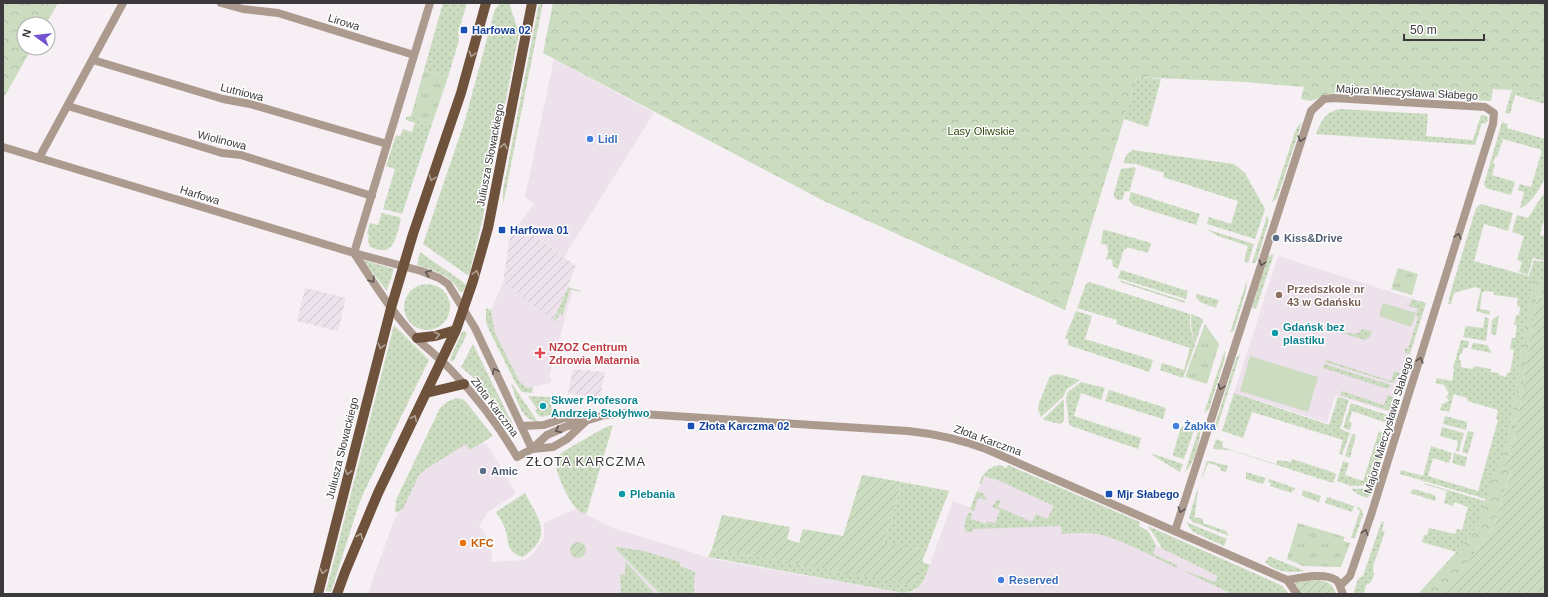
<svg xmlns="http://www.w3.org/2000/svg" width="1548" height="597" font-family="Helvetica,sans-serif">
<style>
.built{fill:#ede1ec}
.industrial{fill:url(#industrial-furrows)}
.grass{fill:url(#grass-dots)}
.forest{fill:url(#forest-crowns)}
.park{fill:url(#park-tufts)}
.garden{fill:url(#garden-furrows)}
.pitch{fill:#ccdcc0}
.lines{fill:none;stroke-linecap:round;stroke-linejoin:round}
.street{stroke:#ab9a8d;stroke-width:8}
.primary{stroke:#6e523b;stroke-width:10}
.oneway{stroke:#afa093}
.oneway2{stroke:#5d5654}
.transit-dot{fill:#1a4fb4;stroke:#fff;stroke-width:1.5}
.shop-dot{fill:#3f7fe0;stroke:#fff;stroke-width:1.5}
.service-dot{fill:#5c6f8a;stroke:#fff;stroke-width:1.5}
.education-dot{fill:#8d6e63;stroke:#fff;stroke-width:1.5}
.culture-dot{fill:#0f9aa8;stroke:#fff;stroke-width:1.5}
.health-dot{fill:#e0444e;stroke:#fff;stroke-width:1.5}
.food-dot{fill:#e8710a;stroke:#fff;stroke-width:1.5}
.labels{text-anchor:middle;stroke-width:3;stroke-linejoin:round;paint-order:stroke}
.street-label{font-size:11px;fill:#3b393b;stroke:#fff}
.transit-label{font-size:11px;font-weight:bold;fill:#164399;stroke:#fff;text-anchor:start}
.park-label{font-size:11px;fill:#2b460a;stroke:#fff}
.shop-label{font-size:11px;font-weight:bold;fill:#366cbe;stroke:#fff;text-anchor:start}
.service-label{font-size:11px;font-weight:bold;fill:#4e5e75;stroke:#fff;text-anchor:start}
.education-label{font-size:11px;font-weight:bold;fill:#785e54;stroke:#fff;text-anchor:start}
.culture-label{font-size:11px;font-weight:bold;fill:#0d838f;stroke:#fff;text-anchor:start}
.health-label{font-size:11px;font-weight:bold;fill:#be3a42;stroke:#fff;text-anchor:start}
.food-label{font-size:11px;font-weight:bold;fill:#c56008;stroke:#fff;text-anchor:start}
.quarter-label{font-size:13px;letter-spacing:1px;fill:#3b393b;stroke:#fff}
</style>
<defs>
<pattern id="industrial-furrows" width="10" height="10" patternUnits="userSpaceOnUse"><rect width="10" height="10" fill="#ede1ec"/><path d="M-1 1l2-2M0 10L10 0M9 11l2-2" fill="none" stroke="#ccc2cb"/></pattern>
<pattern id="grass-dots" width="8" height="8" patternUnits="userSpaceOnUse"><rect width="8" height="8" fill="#ccdcc0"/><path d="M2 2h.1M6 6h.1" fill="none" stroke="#b0bea6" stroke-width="1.8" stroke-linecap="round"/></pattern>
<pattern id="forest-crowns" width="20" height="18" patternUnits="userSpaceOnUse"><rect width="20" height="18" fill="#ccdcc0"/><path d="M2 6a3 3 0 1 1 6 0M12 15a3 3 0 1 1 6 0" fill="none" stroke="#b0bea6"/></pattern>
<pattern id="park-tufts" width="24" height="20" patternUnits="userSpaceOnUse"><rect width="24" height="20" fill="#ccdcc0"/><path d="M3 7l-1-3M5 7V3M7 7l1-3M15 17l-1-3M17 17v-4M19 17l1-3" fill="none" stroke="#b0bea6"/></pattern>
<pattern id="garden-furrows" width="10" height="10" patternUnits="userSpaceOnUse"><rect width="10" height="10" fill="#ccdcc0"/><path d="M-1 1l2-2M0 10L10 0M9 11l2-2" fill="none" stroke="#b0bea6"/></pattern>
</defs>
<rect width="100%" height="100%" fill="#f6f0f5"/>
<path class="built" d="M554,59L654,113L564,257L519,224L534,204L525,197Z
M1278,256L1426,303L1406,361L1409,366L1401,388L1395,390L1392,398L1396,403L1393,413L1335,395L1327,423L1234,393Z
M503,282L555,321L560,313L564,315L570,288L573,289L549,377L551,378V383L527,388L522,385L495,333L491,310Z
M459,440L487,444L516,493L512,497L488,512L479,526L484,531L493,557L490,562L525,560L533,554L544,538V523L575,509L613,528L717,560L904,593L915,591L923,583L953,501L971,508L983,475L1002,481L1159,547L1202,566L1250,594H368L391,528L415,476Z"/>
<path class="industrial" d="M517,223L576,266L553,321L503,282L511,230Z
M305,288L346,298L338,331L297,321Z
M573,369L605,372L600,397L568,394Z"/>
<path class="grass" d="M443,3H467L458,33L459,40L448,77L424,70Z
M501,3H509L519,33L482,221L469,275L466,274L423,244L465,120L495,9Z
M539,3H543L503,205V190Z
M1137,77L1161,79L1148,127L1124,119Z
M1512,90L1545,99V104L1515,95L1510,114L1505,113Z
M1341,109L1428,114L1426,136L1473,140L1481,115L1487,116L1488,122H1486L1485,124L1482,123L1475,145L1316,134C1321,121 1326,111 1341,109Z
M411,116L432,124L402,214L383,209L395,169L386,166L396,135L400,136L403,129L412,132L415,123L406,120V117Z
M1302,122L1277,198L1272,202L1296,129Z
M1502,122L1508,124L1507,128L1545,139C1545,148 1547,169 1545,177C1542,186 1529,207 1520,208L1524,192L1518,190L1520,184L1531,187L1542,150L1503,139L1497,157H1495L1493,163L1495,164L1492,175L1515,182L1511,195L1486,188L1484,184Z
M1133,150L1234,164L1245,173L1265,209L1255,239L1207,224L1209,217L1231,224L1238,201L1163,177L1164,173L1136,164L1123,163L1127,154Z
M1134,167L1136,168L1129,192L1125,191L1122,200H1118L1114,197V193L1121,169Z
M1131,192L1200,214L1196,225L1133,205L1129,200Z
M1545,193V216L1540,235L1545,236V261L1533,258L1528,275L1519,272L1522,262L1517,260L1524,236L1512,232L1517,215L1528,218L1542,196Z
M1481,204L1513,213L1508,231L1484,224L1474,261L1529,276L1534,260L1545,262V280L1533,282L1508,439L1486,499L1400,474L1401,470L1423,476L1431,446L1452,453L1449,463L1433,458L1428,476L1478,491L1498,420L1496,419L1498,410L1467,401V398L1454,394L1449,412L1440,410L1442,404L1449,401L1446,396L1449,394L1444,385L1435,383L1437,378L1452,381L1454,370L1453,368L1461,340L1469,341L1468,348H1463L1462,354H1460L1459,360H1461V367L1473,369L1474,366L1491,369L1490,372L1499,373V375L1506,377L1507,373H1510L1514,350L1510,349L1512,338H1515L1517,325H1514L1516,315H1519L1520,307L1517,306L1518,298L1494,295V292L1485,291L1482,293L1480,309L1490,311L1489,315L1476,311L1481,289L1475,287L1454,293L1451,304H1448L1453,284L1476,208Z
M382,213L399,217L401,220C398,229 395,252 382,250C378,250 374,248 370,247L368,241L369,235L367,234L370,223L378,225Z
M1267,216L1269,220L1257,260L1255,263H1252Z
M1206,229L1254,244L1248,263L1244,261L1248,246L1218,236Z
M1103,230H1106L1151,243L1148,253L1127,247L1126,250L1124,249L1118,269C1109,265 1115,264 1111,259L1106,260L1108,252L1107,245L1101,244Z
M420,252L463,282L466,285L463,292H460C448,272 437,273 417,265Z
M1274,254L1256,309L1252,308L1268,256Z
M363,260L394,269L387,290H386Z
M1121,270L1188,291L1186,299L1118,278Z
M1119,280L1185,301V303L1123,283Z
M1247,280L1246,291L1234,330L1230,333Z
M1089,282L1190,314V326L1195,345L1183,378L1160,370L1162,363L1184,370L1190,348L1116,324L1117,320L1077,308L1086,284Z
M404 307a23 23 0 1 1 46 0a23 23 0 1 1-46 0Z
M568,287L581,291V292L570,289L563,315L560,313L558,318H557L555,321H553Z
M1197,294L1219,300L1216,308L1200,302L1196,297Z
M1412,299L1426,303L1410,354L1405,353V348L1408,349L1418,317L1416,316L1418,309L1409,306Z
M486,308L491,310L495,333L520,382L527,388L533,387L532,393L522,392L515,382L489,330L486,322Z
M1076,311L1092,316L1085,339L1153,360L1149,372L1068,345V339L1065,338Z
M1191,314L1201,318L1203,320L1195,344L1191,326Z
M1499,315L1496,335L1491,334L1492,320Z
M1485,317L1489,319L1486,341L1463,337L1466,326L1483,328Z
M394,325L429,360L364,492L359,504L331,592L326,591Z
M1362,329L1372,331L1370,337L1365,340L1342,333V331C1350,333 1358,337 1362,329Z
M465,331L467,334L454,360L451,362L450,359L462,332Z
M1474,343L1487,345L1492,353L1471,349L1472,344Z
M473,344L515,429H514L475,379L461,367Z
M1225,350V358L1209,409L1204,413Z
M1240,354L1217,428L1215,425L1236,358Z
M1326,360L1391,381L1394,371L1400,373L1393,383L1325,362Z
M1324,364L1391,385L1388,389L1323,368Z
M1058,374L1080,380L1066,390L1064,396L1041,417L1038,410L1039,403L1049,378L1053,375Z
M1081,382L1105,388L1101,400L1081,393L1074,416L1141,438L1138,449L1071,426L1069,424L1066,398L1068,392Z
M511,384H512L538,422C520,419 517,399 511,384Z
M1109,390L1166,408L1163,419L1105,401Z
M1342,391L1384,405L1387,396L1389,395L1397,400L1393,412L1340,395Z
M1234,393L1329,425L1338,397L1349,400L1340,429L1350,433L1342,455L1339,454L1343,440L1252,412L1243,438L1222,431Z
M528,396L550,397L552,411L550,415L542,417L538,415L535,411L537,409Z
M456,398L462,399L466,402L493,436L470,450L466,444L426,469L419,475L403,509L395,513L396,500L440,408L447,402Z
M1064,399V421L1060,424L1044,420L1043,419Z
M1351,403L1396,418L1398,414L1396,421L1390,424L1352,411L1349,422L1352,423L1350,430L1343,428Z
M1445,416L1467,422L1466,430L1443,424Z
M613,425L587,512L585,514C582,513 579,511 577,509C570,504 555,472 556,464C556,458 560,454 564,451L604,428Z
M1200,425C1203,433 1193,468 1185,472Z
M1183,426L1194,430L1184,459L1173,456V454L1181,427Z
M1442,427L1464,433L1459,451H1456L1458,441L1440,436Z
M1379,431L1389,436L1373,485L1351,486L1337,481L1343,461L1349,463L1345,475L1363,481Z
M1468,431L1474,432L1468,454L1462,452Z
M1352,434L1356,435L1350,458L1345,456Z
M1216,439L1223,442L1222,447L1276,464L1278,460L1291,462L1292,459L1335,473L1336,475L1333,483L1230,450L1213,449Z
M1454,453L1467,457L1465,467L1452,463Z
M1153,454L1183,464L1180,472L1152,455Z
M1207,461H1210L1228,466L1226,472L1222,471L1218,466L1208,463L1202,478L1201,479Z
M1000,465L1006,468L1008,465L1140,522L1139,526L1148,531L1156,545L1153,554L1177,565V568C1155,558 1125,541 1102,535C1089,532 1075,533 1062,534L1061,526L973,529V532H966C962,526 966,519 969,512L972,514L971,519L986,524L987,521L995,523L1000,510L992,507L997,500H1001L998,507L1032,522L1036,514L1047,519L1054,506L1000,481L984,476L982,484L979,483C984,473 988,467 1000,465Z
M1246,472L1266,478L1263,484L1246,479Z
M1269,479L1295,488V490H1293L1292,493L1270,486L1271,483L1268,482Z
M902,482L949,491L922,562L930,565C923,581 923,590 904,593L708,557L712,549L914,584L884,543Z
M1424,483L1485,501L1478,526L1456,552L1422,542L1424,535H1427L1429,528L1455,534L1457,529L1462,530L1468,507L1454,502L1453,506L1444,503L1447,491L1424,484Z
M1375,488L1372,494L1367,498L1361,496L1351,489Z
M1414,489L1434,495L1436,498L1435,501L1410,493L1411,491Z
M1197,490L1198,491C1196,500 1197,508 1194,517L1203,519V523L1226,531L1229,536L1193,522L1189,518Z
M1303,490L1321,496L1319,502L1302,496Z
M977,491L984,494L986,499V500L978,498L974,511L970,509Z
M525,493C539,520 554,536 523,557C503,551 511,541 504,526C502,521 499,517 496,512Z
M1327,497L1354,506L1352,512L1325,503Z
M1357,506L1362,510L1363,515L1355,538H1351L1360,511L1357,508Z
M1384,521L1382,531L1385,532L1373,566L1374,576L1370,583L1366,585L1364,594H1353L1358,579L1363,576L1381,523Z
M1186,522L1227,539L1224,546L1193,532Z
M1148,526L1274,582L1282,586L1289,594H1232L1186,572V571L1215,582L1218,576L1161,548V546Z
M617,547L644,551L680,562V566L695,572L694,581V594H660L615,548Z
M1269,557H1271L1305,571C1291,573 1276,573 1265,562Z
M625,562L628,564L655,594H621L620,575L625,574Z"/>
<path class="forest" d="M3,3H58L46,24H24V48H32L3,99Z
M553,3H1545V99L1512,90L1493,89L1491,101L1341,93L1328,94L1311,101L1301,99L1304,87L1244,82L1137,77L1065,310L824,201L543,53Z
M1545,280V297L1537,296L1515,438L1504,467L1511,470L1494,526L1445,594H1418L1456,552L1478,526L1486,497L1508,439L1533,281Z"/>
<path class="park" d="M424,70L448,77L432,124L411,116Z
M1398,268L1418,274L1412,295L1391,289Z
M1205,324L1219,344L1207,384L1185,377Z
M1298,523L1345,537L1343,541L1350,543L1341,567L1303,566L1287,559Z"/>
<path class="garden" d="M1537,296L1545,297V594H1445L1494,526L1511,471L1504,467L1515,438Z
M862,475L902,482L884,543L924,550L914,585L712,549L722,515L790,527L787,539L799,543L803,529L843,536Z
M570 550a8 8 0 1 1 16 0a8 8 0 1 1-16 0Z
M1311,580C1322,580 1333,581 1336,594H1301L1294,583Z"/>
<path class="pitch" d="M1383,303L1416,313L1411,327L1379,316Z
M1250,356L1318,377L1308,412L1240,391Z"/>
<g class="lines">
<path class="street" d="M221,3L243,9L278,13L414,55
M93,60L223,99L250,104L387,144
M68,106L222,153L241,155L372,196
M3,147L354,253L421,271L439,278L448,284L475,328L532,449
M39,158L123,3
M354,253C374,283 392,313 417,339C428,349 440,359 451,370C476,396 499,426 517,457L532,449L547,435L565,427L605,415L626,413L908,431C937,434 959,439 986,449L1287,580L1297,594
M354,253L430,3
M521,426L544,425L564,418L583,419
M532,449L553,447L567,439L586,421
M1175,531L1311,111L1324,99L1333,98L1485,107L1494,113L1493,124L1371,515L1350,576L1340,586
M1287,580C1299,578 1324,572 1336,580C1340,583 1341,590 1343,594"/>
<path class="primary" d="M417,338L435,336L456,330
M426,393L464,384
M318,594L391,308L413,234L461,93L486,3
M337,594L345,572L378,493L456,330L473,281L488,228L532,3"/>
</g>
<defs><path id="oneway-chevron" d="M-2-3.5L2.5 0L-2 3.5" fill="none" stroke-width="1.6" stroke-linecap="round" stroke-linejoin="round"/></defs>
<g class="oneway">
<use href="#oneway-chevron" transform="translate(472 54) rotate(106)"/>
<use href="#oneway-chevron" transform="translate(504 146) rotate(-79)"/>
<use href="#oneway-chevron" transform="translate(432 178) rotate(109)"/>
<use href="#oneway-chevron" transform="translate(476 273) rotate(-75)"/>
<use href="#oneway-chevron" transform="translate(437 335) rotate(-13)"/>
<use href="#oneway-chevron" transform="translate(381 346) rotate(105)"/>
<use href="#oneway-chevron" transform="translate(414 418) rotate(-64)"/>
<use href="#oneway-chevron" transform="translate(348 472) rotate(104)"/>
<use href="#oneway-chevron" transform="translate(360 536) rotate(-67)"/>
<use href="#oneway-chevron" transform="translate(323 571) rotate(104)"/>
</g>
<g class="oneway2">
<use href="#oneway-chevron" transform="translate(1301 139) rotate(107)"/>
<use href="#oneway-chevron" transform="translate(1458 236) rotate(-73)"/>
<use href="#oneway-chevron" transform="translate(1262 263) rotate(108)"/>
<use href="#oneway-chevron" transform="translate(428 273) rotate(-159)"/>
<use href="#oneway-chevron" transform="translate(372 280) rotate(56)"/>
<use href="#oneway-chevron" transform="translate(1420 360) rotate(-73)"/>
<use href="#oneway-chevron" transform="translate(495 371) rotate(-115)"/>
<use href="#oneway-chevron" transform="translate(1221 387) rotate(108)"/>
<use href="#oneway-chevron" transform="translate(558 430) rotate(156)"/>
<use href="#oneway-chevron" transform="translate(1181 510) rotate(108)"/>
<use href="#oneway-chevron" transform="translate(1365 532) rotate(-72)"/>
</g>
<g class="transit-dot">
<rect x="460" y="26" width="8" height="8" rx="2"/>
<rect x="498" y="226" width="8" height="8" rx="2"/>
<rect x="687" y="422" width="8" height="8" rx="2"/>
<rect x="1105" y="490" width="8" height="8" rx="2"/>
</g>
<g class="shop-dot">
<circle cx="590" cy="139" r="4"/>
<circle cx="1176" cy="426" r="4"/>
<circle cx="1001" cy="580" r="4"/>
</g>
<g class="service-dot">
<circle cx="1276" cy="238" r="4"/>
<circle cx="483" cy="471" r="4"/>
</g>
<circle class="education-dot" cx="1279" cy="295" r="4"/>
<g class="culture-dot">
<circle cx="1275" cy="333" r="4"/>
<circle cx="543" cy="406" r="4"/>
<circle cx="622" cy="494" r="4"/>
</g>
<path class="health-dot" d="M538 347h4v4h4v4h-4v4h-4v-4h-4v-4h4z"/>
<circle class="food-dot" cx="463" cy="543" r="4"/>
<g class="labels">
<g class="street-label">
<text transform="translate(344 22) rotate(17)" y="4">Lirowa</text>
<text transform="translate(242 92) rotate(14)" y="4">Lutniowa</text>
<text transform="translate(1407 92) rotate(3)" y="4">Majora Mieczysława Słabego</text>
<text transform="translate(222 140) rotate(14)" y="4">Wiolinowa</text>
<text transform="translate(490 155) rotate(-79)" y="4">Juliusza Słowackiego</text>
<text transform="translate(200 195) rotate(17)" y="4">Harfowa</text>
<text transform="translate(495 407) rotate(53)" y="4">Złota Karczma</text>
<text transform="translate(1388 425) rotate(-73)" y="4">Majora Mieczysława Słabego</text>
<text transform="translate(988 440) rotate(20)" y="4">Złota Karczma</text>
<text transform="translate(342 448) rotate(-76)" y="4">Juliusza Słowackiego</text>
</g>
<g class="transit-label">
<text x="472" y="34">Harfowa 02</text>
<text x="510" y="234">Harfowa 01</text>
<text x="699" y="430">Złota Karczma 02</text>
<text x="1117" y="498">Mjr Słabego</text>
</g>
<g class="park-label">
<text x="981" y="135">Lasy Oliwskie</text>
</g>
<g class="shop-label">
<text x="598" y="143">Lidl</text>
<text x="1184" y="430">Żabka</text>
<text x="1009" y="584">Reserved</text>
</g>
<g class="service-label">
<text x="1284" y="242">Kiss&amp;Drive</text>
<text x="491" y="475">Amic</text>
</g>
<g class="education-label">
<text x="1287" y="293">Przedszkole nr<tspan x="1287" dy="13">43 w Gdańsku</tspan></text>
</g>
<g class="culture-label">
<text x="1283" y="331">Gdańsk bez<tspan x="1283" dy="13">plastiku</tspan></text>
<text x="551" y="404">Skwer Profesora<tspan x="551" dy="13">Andrzeja Stołyhwo</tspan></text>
<text x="630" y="498">Plebania</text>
</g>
<g class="health-label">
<text x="549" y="351">NZOZ Centrum<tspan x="549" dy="13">Zdrowia Matarnia</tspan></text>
</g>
<g class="food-label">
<text x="471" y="547">KFC</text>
</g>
<g class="quarter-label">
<text x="586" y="466">ZŁOTA KARCZMA</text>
</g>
</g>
<rect width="1548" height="597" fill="none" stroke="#3b393b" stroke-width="8"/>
<g transform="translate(36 36) rotate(285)"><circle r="19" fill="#ffffff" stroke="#b1b0b1"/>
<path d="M0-3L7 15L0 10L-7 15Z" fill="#7353cd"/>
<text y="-6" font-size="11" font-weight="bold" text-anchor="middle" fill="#3b393b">N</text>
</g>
<path d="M1404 34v6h80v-6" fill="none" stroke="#3b393b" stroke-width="2"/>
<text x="1410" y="34" font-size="12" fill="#3b393b" stroke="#ffffff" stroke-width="3" paint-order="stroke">50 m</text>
</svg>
